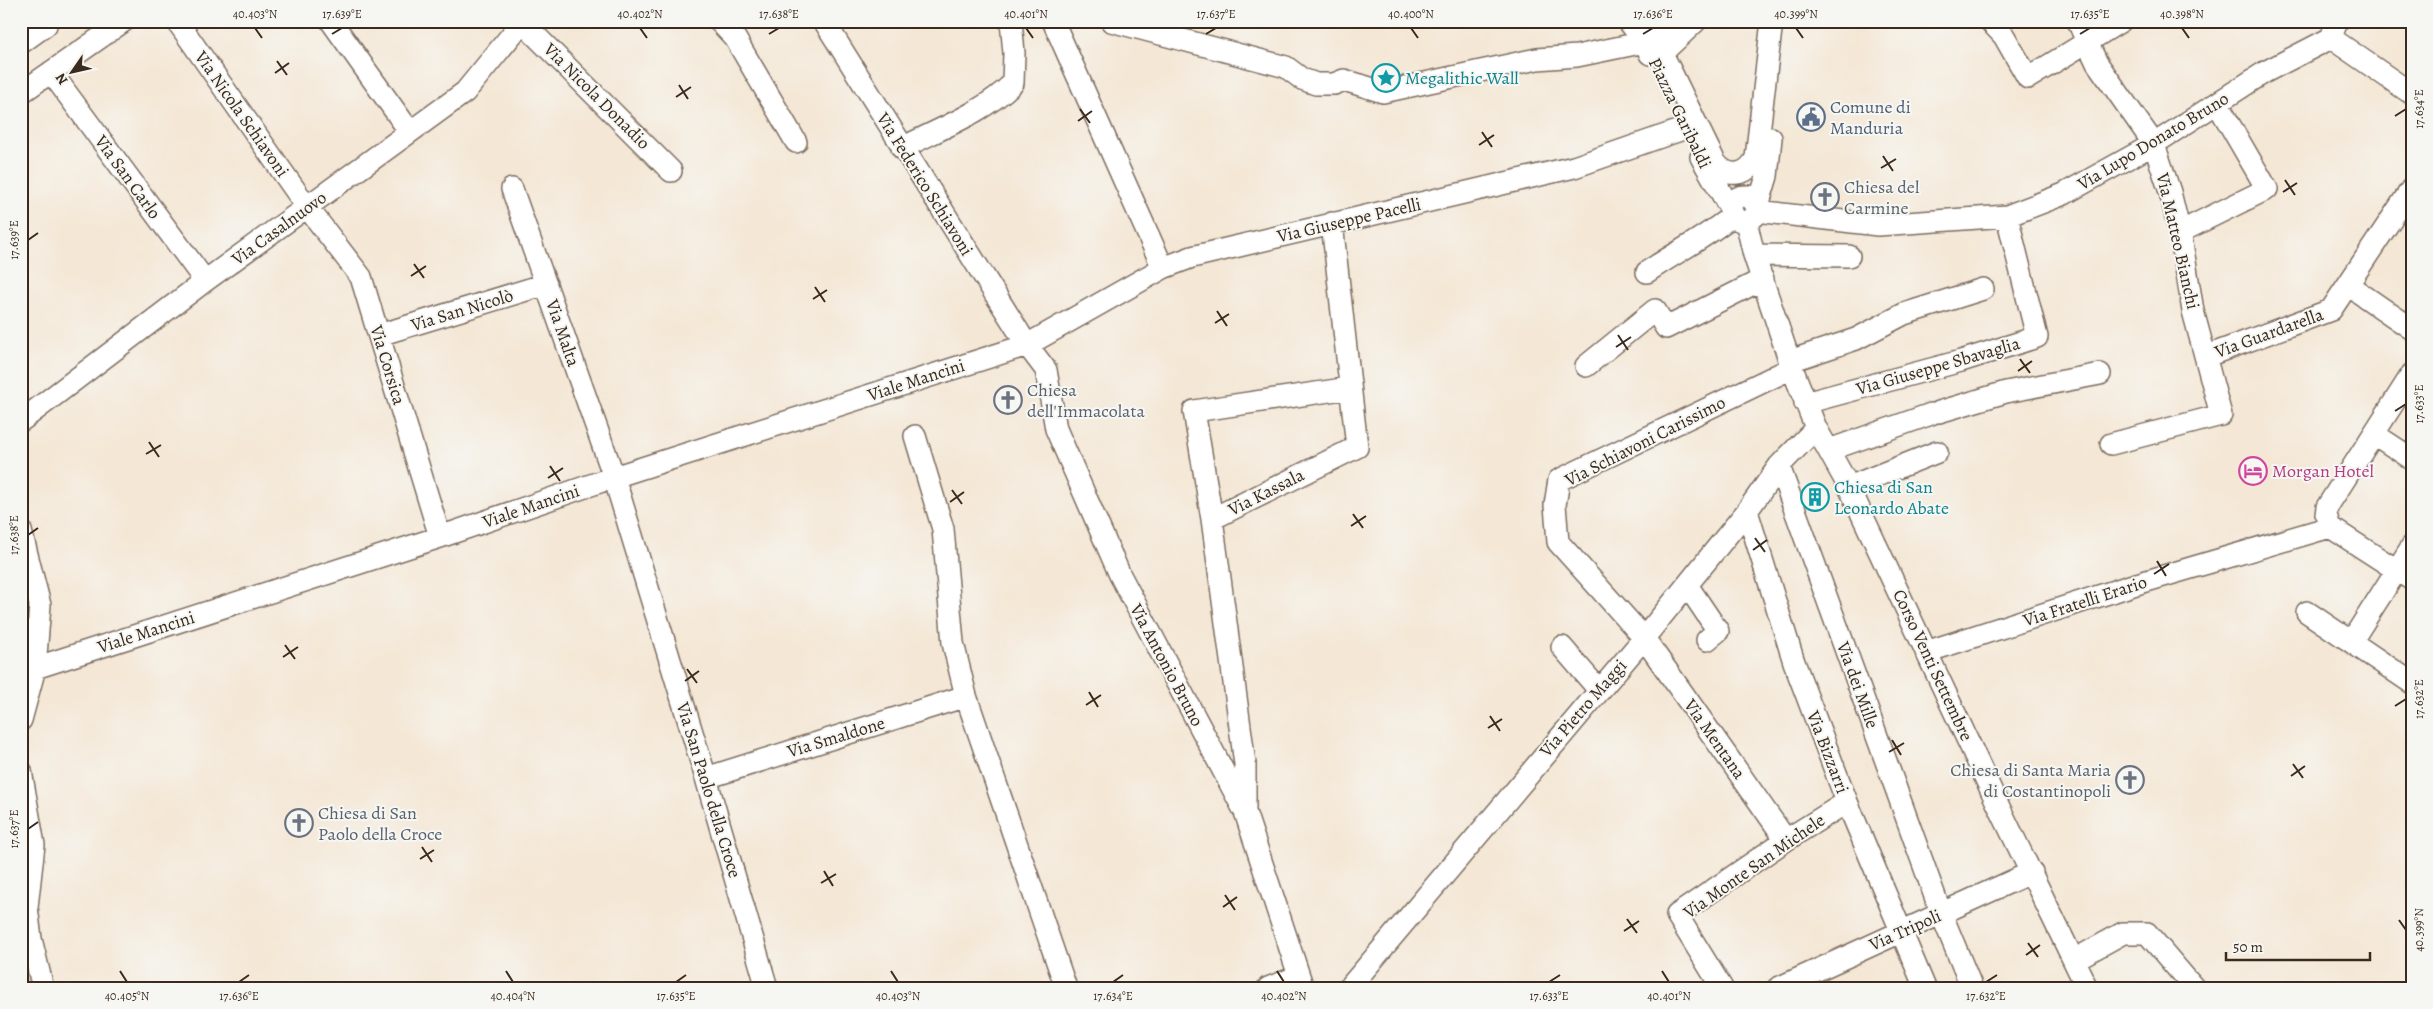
<svg xmlns="http://www.w3.org/2000/svg" width="2433" height="1009" font-family="Alegreya,serif">
<style>
.industrial{fill:#d2bdc5}
.lines{fill:none;stroke-linecap:round;stroke-linejoin:round}
.minor-casing{stroke:#7c6c5e;stroke-width:24}
.minor{stroke:#fff;stroke-width:21}
.ticks{fill:none;stroke:#3b2a1e;stroke-width:2}
.labels{text-anchor:middle;stroke-width:4;stroke-linejoin:round;paint-order:stroke}
.culture-label{font-size:18px;fill:#0d838f;stroke:#f6f6f2;text-anchor:start}
.street-label{font-size:18px;fill:#3b2a1e;stroke:#f6f6f2}
.service-label{font-size:18px;fill:#4e5e75;stroke:#f6f6f2;text-anchor:start}
.worship-label{font-size:18px;fill:#5b616d;stroke:#f6f6f2;text-anchor:start}
.hotel-label{font-size:18px;fill:#b23c85;stroke:#f6f6f2;text-anchor:start}
.neatline{fill:none;stroke:#3b2a1e;stroke-width:2}
.ticks-label{font-size:12px;text-anchor:middle;fill:#3b2a1e}
</style>
<rect width="100%" height="100%" fill="#f6f6f2"/>
<filter id="ink" filterUnits="userSpaceOnUse"><feTurbulence type="fractalNoise" baseFrequency=".02" numOctaves="2"/><feDisplacementMap in="SourceGraphic" scale="10" xChannelSelector="R" yChannelSelector="G"/><feConvolveMatrix kernelMatrix="1 2 1 2 8 2 1 2 1" color-interpolation-filters="sRGB"/></filter>
<filter id="wash" filterUnits="userSpaceOnUse"><feTurbulence type="fractalNoise" baseFrequency=".0096" numOctaves="4" result="noise"/><feDisplacementMap in="SourceGraphic" scale="20" xChannelSelector="R" yChannelSelector="G"/><feGaussianBlur stdDeviation="1.12" result="paint"/><feColorMatrix in="noise" values="0 0 0 0 0 0 0 0 0 0 0 0 0 0 0 0 0 1.4 0 .05"/><feComposite in="paint" operator="in"/></filter>
<g filter="url(#wash)">
<rect width="100%" height="100%" fill="#f4e7d5"/>
<path class="industrial" d="M21,946L33,988H21Z"/>
</g>
<g filter="url(#ink)">
<g class="lines">
<defs>
<path id="minor" d="M177,21L307,207L361,277L440,537
M331,21L410,132
M719,21L735,38L796,142
M824,21L1027,345L1046,370L1056,429L1120,575L1245,812L1303,988
M1053,21L1163,268
M1111,21L1286,67L1302,79L1316,84H1334L1344,80L1383,92L1537,59L1577,56L1645,42
M1628,21L1645,42L1650,54
M1696,21L1662,53L1715,162C1728,179 1747,176 1756,158L1772,21
M1990,21L2004,36L2028,78L2087,42L2097,63L2154,144L2170,192L2181,237L2193,311L2221,415L2111,444
M2078,21L2087,42L2121,21
M522,22L671,171
M2331,38L2412,94
M2331,38L2337,21
M1645,42L1667,21
M21,43L46,25V21
M51,72L205,281
M21,93L124,21
M902,148C939,129 983,113 1013,83L1014,53L1011,21
M1701,157L1731,210
M512,189L614,477L706,778L767,988
M1757,206L1749,196C1717,194 1734,236 1755,216L1767,176L1771,138
M1757,211L1878,225L2007,216L2064,194L2154,144L2265,72L2331,38
M1746,221L1754,255L1792,368L1816,428L1849,487L1999,807L2087,988
M2180,232L2267,189L2217,103
M1754,255L1849,256
M1647,272C1675,253 1708,236 1733,215
M2348,285L2412,329
M379,335L546,284
M2207,356L2331,310L2412,188
M1790,361L1856,339L1904,314L1983,289
M1586,366L1655,310L1666,328L1763,279
M1805,403L1961,361L2037,337L2007,216
M1939,412L2006,392L2100,374
M21,421L205,281L465,92L523,21
M2374,434L2412,459
M915,436L943,529L953,643L966,696L1066,988
M1829,450L1931,414
M1779,466L1941,913L1972,988
M1849,487L1937,452
M1747,511L1794,662L1847,802L1925,988
M1212,519L1194,411L1350,388
M2330,527L2326,515L2327,507L2412,374
M2330,527L2412,580
M21,531L40,605L35,668L21,720
M1687,585L1718,631L1707,640
M2307,612L2412,683
M2351,642L2412,546
M1562,647L1599,690
M1926,652L2133,585L2330,527
M35,668L440,537L614,477L1027,345L1163,268L1192,257L1574,167L1686,128
M21,771L34,845L27,907L31,939L43,988
M706,778L966,696
M1245,810V764L1212,519L1357,447L1332,223
M1786,840L1644,638L1558,542L1555,505L1559,480L1792,368
M2074,960L2123,933H2147L2194,988
M1268,988L1299,976
M1349,988L1644,638L1747,511L1779,466L1816,428
M1722,988L1677,915L1786,840L1847,802
M1778,988L2032,872"/>
</defs>
<use href="#minor" class="minor-casing"/>
<use href="#minor" class="minor"/>
</g>
</g>
<path class="ticks" d="M255,28L262,38M640,28L647,38M1026,28L1033,38M1411,28L1418,38M1796,28L1803,38M2182,28L2189,38M332,34L342,28M769,34L779,28M1206,34L1216,28M1643,34L1653,28M2080,34L2090,28M277,61L287,75M275,73L289,63M679,85L688,99M676,97L691,87M1080,109L1090,123M2395,116L2406,109M1078,121L1092,111M1482,132L1492,147M1479,145L1494,135M1883,156L1893,171M1881,168L1896,159M2285,180L2295,195M2283,192L2297,183M28,240L38,233M414,264L424,278M411,276L426,266M815,287L825,302M813,299L827,290M1217,311L1227,326M1215,323L1229,314M1618,335L1628,350M1616,347L1631,337M2020,359L2030,373M2018,371L2032,361M2395,411L2406,404M149,442L159,457M146,454L161,445M550,466L560,481M548,478L563,468M952,490L962,504M950,502L964,492M1353,514L1363,528M1351,526L1366,516M28,535L38,528M1755,538L1765,552M1753,550L1767,540M2157,561L2166,576M2154,574L2169,564M285,645L295,659M283,657L298,647M687,669L697,683M685,681L699,671M1089,692L1098,707M1086,705L1101,695M2395,706L2406,699M1490,716L1500,731M1488,728L1502,719M1892,740L1901,755M1889,752L1904,743M2293,764L2303,778M2291,776L2305,766M28,829L38,822M422,847L432,862M420,859L434,850M824,871L833,886M821,883L836,874M1225,895L1235,910M1223,907L1237,897M1627,919L1637,933M2399,920L2406,930M1624,931L1639,921M2028,943L2038,957M2026,955L2040,945M120,971L127,982M506,971L513,982M891,971L898,982M1277,971L1284,982M1662,971L1669,982M239,982L249,975M676,982L686,975M1113,982L1123,975M1549,982L1560,975M1986,982L1997,975"/>
<defs>
<symbol id="sight-ring" viewBox="-11 -11 22 22"><circle r="9.5" fill="#f6f6f2" stroke="#0f9aa8" stroke-width="1.5"/><path d="M0-6L1.8-2.2L6-1.7L2.9 1.2L3.7 5.4L0 3.3L-3.7 5.4L-2.9 1.2L-6-1.7L-1.8-2.2Z" fill="#0f9aa8"/></symbol>
<symbol id="civic-ring" viewBox="-11 -11 22 22"><circle r="9.5" fill="#f6f6f2" stroke="#5c6f8a" stroke-width="1.5"/><path d="M-.6-6.5H3V-4.5H.6V-3L4-1V1h2V6H-6V1h2V-1L-.6-3ZM-1.2 2.5V6h2.4V2.5Z" fill="#5c6f8a"/></symbol>
<symbol id="church-ring" viewBox="-11 -11 22 22"><circle r="9.5" fill="#f6f6f2" stroke="#6b7280" stroke-width="1.5"/><path d="M-1.2-6h2.4v3.5h3.3v2.4h-3.3V6h-2.4V-.1h-3.3v-2.4h3.3Z" fill="#6b7280"/></symbol>
<symbol id="hotel-ring" viewBox="-11 -11 22 22"><circle r="9.5" fill="#f6f6f2" stroke="#d1479c" stroke-width="1.5"/><path d="M-6-4.5h1.5V1H6V5H4.5V3h-9V5H-6ZM-4 0a1.8 1.8 0 1 1 3.6 0ZM.5 0V-2.5h3Q6-2.5 6 0Z" fill="#d1479c"/></symbol>
<symbol id="building-ring" viewBox="-11 -11 22 22"><circle r="9.5" fill="#f6f6f2" stroke="#0f9aa8" stroke-width="1.5"/><path d="M-4-6H4V6H1V3H-1V6H-4ZM-2.5-4.3h1.7v1.8h-1.7ZM.8-4.3h1.7v1.8H.8ZM-2.5-1h1.7V.8h-1.7ZM.8-1h1.7V.8H.8Z" fill="#0f9aa8"/></symbol>
</defs>
<g fill-rule="evenodd">
<use href="#sight-ring" x="1370" y="62" width="32" height="32"/>
<use href="#civic-ring" x="1795" y="101" width="32" height="32"/>
<use href="#church-ring" x="1809" y="181" width="32" height="32"/>
<use href="#church-ring" x="992" y="384" width="32" height="32"/>
<use href="#hotel-ring" x="2237" y="455" width="32" height="32"/>
<use href="#building-ring" x="1799" y="481" width="32" height="32"/>
<use href="#church-ring" x="2114" y="764" width="32" height="32"/>
<use href="#church-ring" x="283" y="807" width="32" height="32"/>
</g>
<g class="labels">
<g class="culture-label">
<text x="1405" y="84">Megalithic Wall</text>
<text x="1834" y="493">Chiesa di San<tspan x="1834" dy="21">Leonardo Abate</tspan></text>
</g>
<g class="street-label">
<text transform="translate(597 96) rotate(45)" y="6">Via Nicola Donadio</text>
<text transform="translate(1680 113) rotate(64)" y="6">Piazza Garibaldi</text>
<text transform="translate(242 114) rotate(55)" y="6">Via Nicola Schiavoni</text>
<text transform="translate(2153 141) rotate(-31)" y="6">Via Lupo Donato Bruno</text>
<text transform="translate(128 177) rotate(54)" y="6">Via San Carlo</text>
<text transform="translate(925 184) rotate(58)" y="6">Via Federico Schiavoni</text>
<text transform="translate(1349 220) rotate(-13)" y="6">Via Giuseppe Pacelli</text>
<text transform="translate(279 228) rotate(-36)" y="6">Via Casalnuovo</text>
<text transform="translate(2178 241) rotate(77)" y="6">Via Matteo Bianchi</text>
<text transform="translate(462 310) rotate(-17)" y="6">Via San Nicolò</text>
<text transform="translate(563 333) rotate(71)" y="6">Via Malta</text>
<text transform="translate(2269 333) rotate(-20)" y="6">Via Guardarella</text>
<text transform="translate(388 365) rotate(73)" y="6">Via Corsica</text>
<text transform="translate(1938 366) rotate(-16)" y="6">Via Giuseppe Sbavaglia</text>
<text transform="translate(916 380) rotate(-18)" y="6">Viale Mancini</text>
<text transform="translate(1645 441) rotate(-27)" y="6">Via Schiavoni Carissimo</text>
<text transform="translate(1266 492) rotate(-27)" y="6">Via Kassala</text>
<text transform="translate(531 506) rotate(-19)" y="6">Viale Mancini</text>
<text transform="translate(2085 601) rotate(-18)" y="6">Via Fratelli Erario</text>
<text transform="translate(146 632) rotate(-18)" y="6">Viale Mancini</text>
<text transform="translate(1167 665) rotate(62)" y="6">Via Antonio Bruno</text>
<text transform="translate(1933 665) rotate(65)" y="6">Corso Venti Settembre</text>
<text transform="translate(1858 685) rotate(70)" y="6">Via dei Mille</text>
<text transform="translate(1583 708) rotate(-49)" y="6">Via Pietro Maggi</text>
<text transform="translate(836 737) rotate(-17)" y="6">Via Smaldone</text>
<text transform="translate(1715 739) rotate(55)" y="6">Via Mentana</text>
<text transform="translate(1828 752) rotate(69)" y="6">Via Bizzarri</text>
<text transform="translate(709 790) rotate(73)" y="6">Via San Paolo della Croce</text>
<text transform="translate(1754 866) rotate(-35)" y="6">Via Monte San Michele</text>
<text transform="translate(1905 930) rotate(-24)" y="6">Via Tripoli</text>
</g>
<g class="service-label">
<text x="1830" y="113">Comune di<tspan x="1830" dy="21">Manduria</tspan></text>
</g>
<g class="worship-label">
<text x="1844" y="193">Chiesa del<tspan x="1844" dy="21">Carmine</tspan></text>
<text x="1027" y="396">Chiesa<tspan x="1027" dy="21">dell'Immacolata</tspan></text>
<text x="2111" y="776" text-anchor="end">Chiesa di Santa Maria<tspan x="2111" dy="21">di Costantinopoli</tspan></text>
<text x="318" y="819">Chiesa di San<tspan x="318" dy="21">Paolo della Croce</tspan></text>
</g>
<g class="hotel-label">
<text x="2272" y="477">Morgan Hotel</text>
</g>
</g>
<rect width="2433" height="1009" fill="none" stroke="#f6f6f2" stroke-width="55"/>
<g transform="translate(72 72) rotate(236)" stroke="#f6f6f2" stroke-width="4" paint-order="stroke">
<path d="M0-4L9 19L0 12L-9 19Z" fill="#3b2a1e"/>
<text y="-8" font-size="14" font-weight="bold" text-anchor="middle" fill="#3b2a1e">N</text>
</g>
<path d="M2226 952v8h144v-8" fill="none" stroke="#3b2a1e" stroke-width="2.5"/>
<text x="2233" y="952" font-size="15" fill="#3b2a1e" stroke="#f6f6f2" stroke-width="4" paint-order="stroke">50 m</text>
<rect x="28" y="28" width="2378" height="954" class="neatline"/>
<g class="ticks-label">
<text x="255" y="18">40.403°N</text>
<text x="342" y="18">17.639°E</text>
<text x="640" y="18">40.402°N</text>
<text x="779" y="18">17.638°E</text>
<text x="1026" y="18">40.401°N</text>
<text x="1216" y="18">17.637°E</text>
<text x="1411" y="18">40.400°N</text>
<text x="1653" y="18">17.636°E</text>
<text x="1796" y="18">40.399°N</text>
<text x="2090" y="18">17.635°E</text>
<text x="2182" y="18">40.398°N</text>
<text transform="translate(2419 109) rotate(-90)" y="4">17.634°E</text>
<text transform="translate(14 240) rotate(-90)" y="4">17.639°E</text>
<text transform="translate(2419 404) rotate(-90)" y="4">17.633°E</text>
<text transform="translate(14 535) rotate(-90)" y="4">17.638°E</text>
<text transform="translate(2419 699) rotate(-90)" y="4">17.632°E</text>
<text transform="translate(14 829) rotate(-90)" y="4">17.637°E</text>
<text transform="translate(2419 930) rotate(-90)" y="4">40.399°N</text>
<text x="127" y="1000">40.405°N</text>
<text x="239" y="1000">17.636°E</text>
<text x="513" y="1000">40.404°N</text>
<text x="676" y="1000">17.635°E</text>
<text x="898" y="1000">40.403°N</text>
<text x="1113" y="1000">17.634°E</text>
<text x="1284" y="1000">40.402°N</text>
<text x="1549" y="1000">17.633°E</text>
<text x="1669" y="1000">40.401°N</text>
<text x="1986" y="1000">17.632°E</text>
</g>
</svg>
